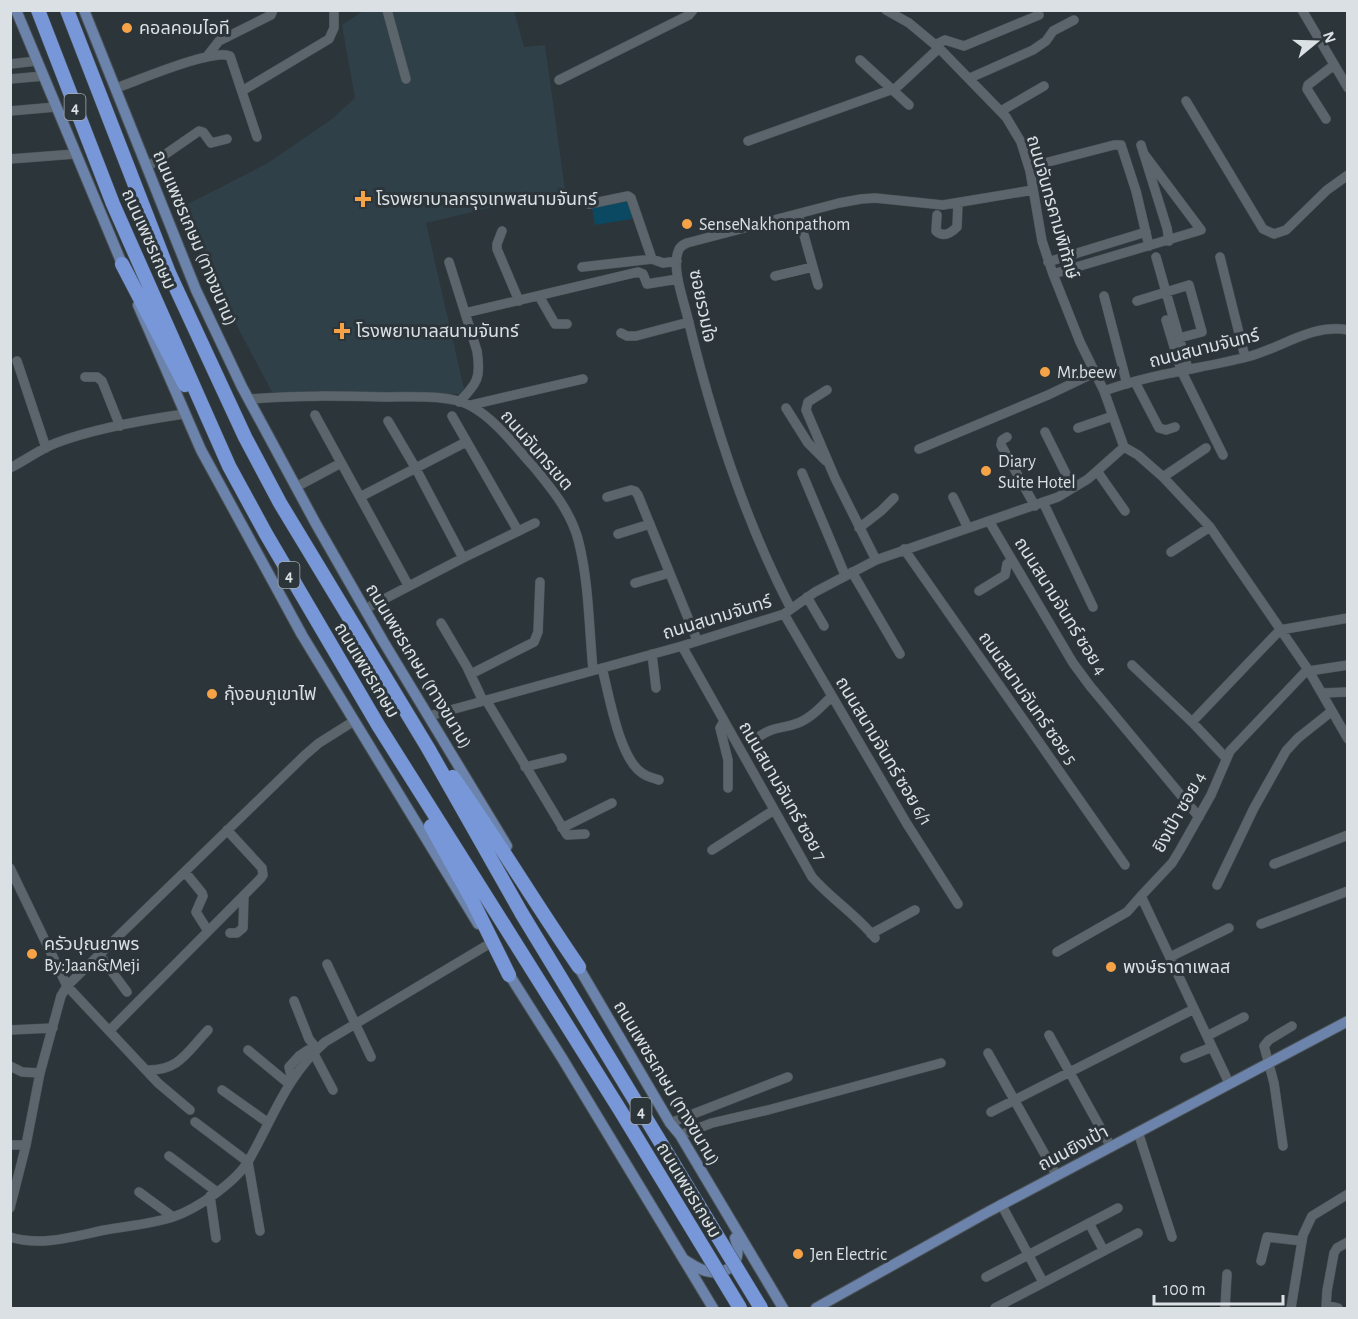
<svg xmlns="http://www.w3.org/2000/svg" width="1358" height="1319" font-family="'Alegreya Sans','Noto Sans Thai',sans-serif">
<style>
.built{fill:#304048}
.green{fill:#0b4962}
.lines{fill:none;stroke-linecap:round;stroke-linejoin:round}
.minor-casing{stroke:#4b5457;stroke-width:10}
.major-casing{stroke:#4b5457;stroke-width:12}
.highway-casing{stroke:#4b5457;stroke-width:15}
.minor{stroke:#5b656b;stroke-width:9}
.major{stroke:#6c83ac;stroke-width:10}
.highway{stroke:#7897d8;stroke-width:14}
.highway-bridge-casing{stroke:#4b5457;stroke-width:15;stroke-linecap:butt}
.highway-bridge{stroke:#7897d8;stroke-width:14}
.poi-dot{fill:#f5a346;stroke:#2c353a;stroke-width:2}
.labels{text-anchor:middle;stroke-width:6;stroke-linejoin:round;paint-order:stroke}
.shield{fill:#2c353a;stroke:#a6adb0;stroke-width:1.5}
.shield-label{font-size:16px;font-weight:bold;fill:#dae0e3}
.poi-label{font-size:18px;fill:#dae0e3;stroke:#2c353a;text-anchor:start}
.street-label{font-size:18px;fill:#dae0e3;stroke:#2c353a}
</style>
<rect width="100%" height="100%" fill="#2c353a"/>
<path class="built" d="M363,11H514L524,47L545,45L565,190L426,223L464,389L459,394L272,392L212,279L182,207L268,163L332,119L355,98L342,25Z"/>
<path class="green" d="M629,201L632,219L595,225L592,207Z"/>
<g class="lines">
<defs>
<path id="minor" d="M387,10L406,79
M886,10L909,23L939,48L1006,117L1021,142L1030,171L1042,241L1053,274L1080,342L1104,391L1124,447L1138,455L1163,477L1210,527L1309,671L1348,739
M1302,10L1348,88
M935,45L945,40L964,46L1039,15
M208,55L219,41L271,15L273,10
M860,60L909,105
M10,64L37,61
M970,78L1033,50L1046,41L1053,31L1074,20
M10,79L44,76
M559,80L689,15L693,10
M116,88C137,81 213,48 230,56L257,137
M242,91L329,39L334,28V10
M1186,101L1263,229L1274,234L1286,230L1327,190L1348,175
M10,111L56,107
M1001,111L1044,86
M1326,119L1307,89L1308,85L1334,65
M748,141L896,88L939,48
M1141,145L1167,228L1169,241
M10,159L75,154
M147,167L199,131L203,132L211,143L227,139
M1029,167L1114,145H1121L1136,191L1149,246
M589,204L628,196L631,198L652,259
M798,214L818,285
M937,215L936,231C944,238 951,233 957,227L958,203
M502,231L497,244V249L519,301
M1156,257L1188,369
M1220,257L1245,357
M449,262L477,351C481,377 478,383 459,402
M1048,262L1146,232
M582,267L652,259L663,263L677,261
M1053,274L1201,230L1144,154
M775,276L813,267
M539,296L555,324H567
M1104,296L1127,384
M1137,301L1189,285L1202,332L1179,338
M465,313L638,272L643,274L647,284L678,279
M1166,320L1181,370L1223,455
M621,333L627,336H636L689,322
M17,361L46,448
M85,377H97L102,381L120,426
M1135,382L1159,428L1166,430L1175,427
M827,390L808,402L806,410L835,478L876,560
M1104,391C1150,374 1199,369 1247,357C1280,349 1312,323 1348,330
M250,399C295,395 340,396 386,397C410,397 450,394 471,406C496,420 514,445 533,466C552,489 572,513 579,543C589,584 589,628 593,670
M471,405L583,379
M786,408L808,443L826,461
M315,415L360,497
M452,416L518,531
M388,421L415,467L463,558
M1078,428L1113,416
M1045,432L1073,488
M1007,437L1002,440L1001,445L1035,506
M919,449L1048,395L1094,373
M10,468C26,460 40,449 56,443C95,428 143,420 184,414
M1097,471L1125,511
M802,473L845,575
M1163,477L1206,448
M296,487L341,463
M607,497L631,490L635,491L638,495L697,640
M953,497L968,528
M1043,502L1093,607
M989,521L1073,663L1090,686L1199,817
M859,528L881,511L894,498
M618,534L650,524
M904,549L1125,865
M1171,552L1210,527
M852,572L900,654
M635,583L669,573
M408,585L360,497L466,442
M979,591L1005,575L1007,564L1012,560
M807,597L824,626
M365,609L463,558L535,523
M791,609C743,517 711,416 687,315C683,299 672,268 678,252C679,247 682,245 687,243L839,203L861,199L875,198L943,205L1033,190
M784,614L907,824L958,904
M441,623L467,667L483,701
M682,646L812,877C831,899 856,914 875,938
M652,654L656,688
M1132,665L1192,722L1226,758
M602,668C609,694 619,758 642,773C647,777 654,778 659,780
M1309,671L1348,665
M471,674L534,642L538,632L540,582
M1322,693L1348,692
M486,700L567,835L585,834
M429,716L682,646L784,614L815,592L876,560L1058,497L1088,479L1124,447
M724,721L720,728L728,760V788
M1192,722L1280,630L1348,618
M757,738C775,725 780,730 798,723C811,718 822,706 832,696
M525,767L562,758
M562,828L612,803
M712,850L774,810
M1274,864L1348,835
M10,868L67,986L158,1083L190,1110
M185,872L202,893L203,896L196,912L208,931
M1217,885L1254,808L1286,751L1298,738L1332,711
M1261,924L1348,891
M230,933H237L243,928L244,895
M871,934L915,910
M1057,952L1127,912L1141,896
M99,954L127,992
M1170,957L1229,928
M327,964L371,1057
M294,1001L309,1039L317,1049
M10,1030L53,1028
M109,1031L261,878L263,875L262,868L227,830
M1049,1035L1111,1147
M1207,1036L1244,1017
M248,1050L289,1084
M988,1053L1057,1176
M1185,1058L1212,1047
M10,1066L22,1072L40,1073
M147,1070C179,1071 187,1052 208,1030
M292,1080L289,1067L299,1056L308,1050L313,1052L333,1090
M1229,1083L1141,896L1172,863L1180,850L1211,795L1230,751L1308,669
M222,1090L267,1122
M991,1112L1194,1009
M195,1122L248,1162L260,1231
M670,1123L788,1077
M1138,1132L1172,1237
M680,1135L712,1123L768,1110L941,1063
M10,1145H26
M1283,1146L1274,1083L1264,1046L1269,1040L1292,1026
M169,1156L217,1192
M139,1192L173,1217
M210,1196L216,1238
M1001,1204L1043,1282
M10,1208L26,1145L40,1073L61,996L67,986L305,755L319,743L354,721
M1089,1223L1104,1251
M10,1237C41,1247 75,1236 105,1230C127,1226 151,1224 173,1217C197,1209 236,1182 249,1160C273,1118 287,1075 325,1042L489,944
M1261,1261L1267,1237L1302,1241
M986,1277L1118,1208
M1327,1305L1338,1308
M995,1308L1138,1233
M1225,1308L1227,1274
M1291,1308L1303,1235L1312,1216L1348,1194
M1326,1308L1327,1291L1334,1253L1337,1248L1348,1242"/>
<path id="major" d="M16,10L125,271
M84,10L196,290L242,387L316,524L383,641L507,846
M138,305L201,450L302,635L478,924
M576,963L670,1123L680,1135L783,1308
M505,968L562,1058L713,1308
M685,1260C693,1265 701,1271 711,1272C734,1274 742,1257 735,1238
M816,1308L986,1213L1348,1021"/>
<path id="highway" d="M38,10L113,204L229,466L266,534L378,725L504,925
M67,10L169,273L245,437L280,503L428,748L522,914
M122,264L185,385
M453,777C497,839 536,905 579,967
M431,826L471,898L509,975"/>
</defs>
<use href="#minor" class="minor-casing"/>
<use href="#major" class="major-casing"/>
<use href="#highway" class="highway-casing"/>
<use href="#minor" class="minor"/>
<use href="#major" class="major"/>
<use href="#highway" class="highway"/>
<defs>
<path id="highway-bridge" d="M522,914L761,1308
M504,925L620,1110L740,1308"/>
</defs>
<use href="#highway-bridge" class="highway-bridge-casing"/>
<use href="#highway-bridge" class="highway-bridge"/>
</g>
<g class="poi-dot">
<circle cx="127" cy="28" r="6"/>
<path d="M360 190h6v6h6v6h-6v6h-6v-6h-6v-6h6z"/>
<circle cx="687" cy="224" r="6"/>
<path d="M339 322h6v6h6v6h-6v6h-6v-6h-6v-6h6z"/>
<circle cx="1045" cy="372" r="6"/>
<circle cx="986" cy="471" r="6"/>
<circle cx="212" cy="694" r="6"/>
<circle cx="32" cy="954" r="6"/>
<circle cx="1111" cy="967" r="6"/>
<circle cx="798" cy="1254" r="6"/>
</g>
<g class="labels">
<g class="shield">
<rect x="64.5" y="94" width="21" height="26" rx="4.5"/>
<rect x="278.5" y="562" width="21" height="26" rx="4.5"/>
<rect x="630.5" y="1098" width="21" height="26" rx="4.5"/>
</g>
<g class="shield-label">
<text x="75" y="113">4</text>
<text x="289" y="581">4</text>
<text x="641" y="1117">4</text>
</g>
<g class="poi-label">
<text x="139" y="34">คอลคอมไอที</text>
<text x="376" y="205">โรงพยาบาลกรุงเทพสนามจันทร์</text>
<text x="699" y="230">SenseNakhonpathom</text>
<text x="356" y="337">โรงพยาบาลสนามจันทร์</text>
<text x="1057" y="378">Mr.beew</text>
<text x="998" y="467">Diary<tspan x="998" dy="21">Suite Hotel</tspan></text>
<text x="224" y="700">กุ้งอบภูเขาไฟ</text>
<text x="44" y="950">ครัวปุณยาพร<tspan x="44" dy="21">By:Jaan&amp;Meji</tspan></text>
<text x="1123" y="973">พงษ์ธาดาเพลส</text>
<text x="810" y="1260">Jen Electric</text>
</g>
<g class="street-label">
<text transform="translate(1053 207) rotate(74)" y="6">ถนนจันทรคามพิทักษ์</text>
<text transform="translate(195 238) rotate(67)" y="6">ถนนเพชรเกษม (ทางขนาน)</text>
<text transform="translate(149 239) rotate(66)" y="6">ถนนเพชรเกษม</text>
<text transform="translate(703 306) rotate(78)" y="6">ซอยรวมใจ</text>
<text transform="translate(1204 348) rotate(-14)" y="6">ถนนสนามจันทร์</text>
<text transform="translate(537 450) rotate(49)" y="6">ถนนจันทรเขต</text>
<text transform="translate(1061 606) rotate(58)" y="6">ถนนสนามจันทร์ ซอย 4</text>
<text transform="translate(717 617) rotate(-17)" y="6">ถนนสนามจันทร์</text>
<text transform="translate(419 666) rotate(59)" y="6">ถนนเพชรเกษม (ทางขนาน)</text>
<text transform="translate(367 670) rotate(59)" y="6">ถนนเพชรเกษม</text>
<text transform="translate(1028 698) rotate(55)" y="6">ถนนสนามจันทร์ ซอย 5</text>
<text transform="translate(884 751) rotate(59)" y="6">ถนนสนามจันทร์ ซอย 6/1</text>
<text transform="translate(783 791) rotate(60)" y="6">ถนนสนามจันทร์ ซอย 7</text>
<text transform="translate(1179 812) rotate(-61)" y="6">ยิงเป้า ซอย 4</text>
<text transform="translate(667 1083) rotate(59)" y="6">ถนนเพชรเกษม (ทางขนาน)</text>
<text transform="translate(1073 1148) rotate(-28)" y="6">ถนนยิงเป้า</text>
<text transform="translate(689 1190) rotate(59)" y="6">ถนนเพชรเกษม</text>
</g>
</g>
<rect width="1358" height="1319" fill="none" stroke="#dae0e3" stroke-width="24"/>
<g transform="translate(1316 42) rotate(71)" stroke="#2c353a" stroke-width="4.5" paint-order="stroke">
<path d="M0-4.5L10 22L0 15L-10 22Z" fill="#dae0e3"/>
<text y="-9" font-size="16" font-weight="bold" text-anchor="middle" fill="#dae0e3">N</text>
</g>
<path d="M1154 1295v9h129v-9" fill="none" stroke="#dae0e3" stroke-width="3"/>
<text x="1163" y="1295" font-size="18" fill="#dae0e3" stroke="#2c353a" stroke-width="4.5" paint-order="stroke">100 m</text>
</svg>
